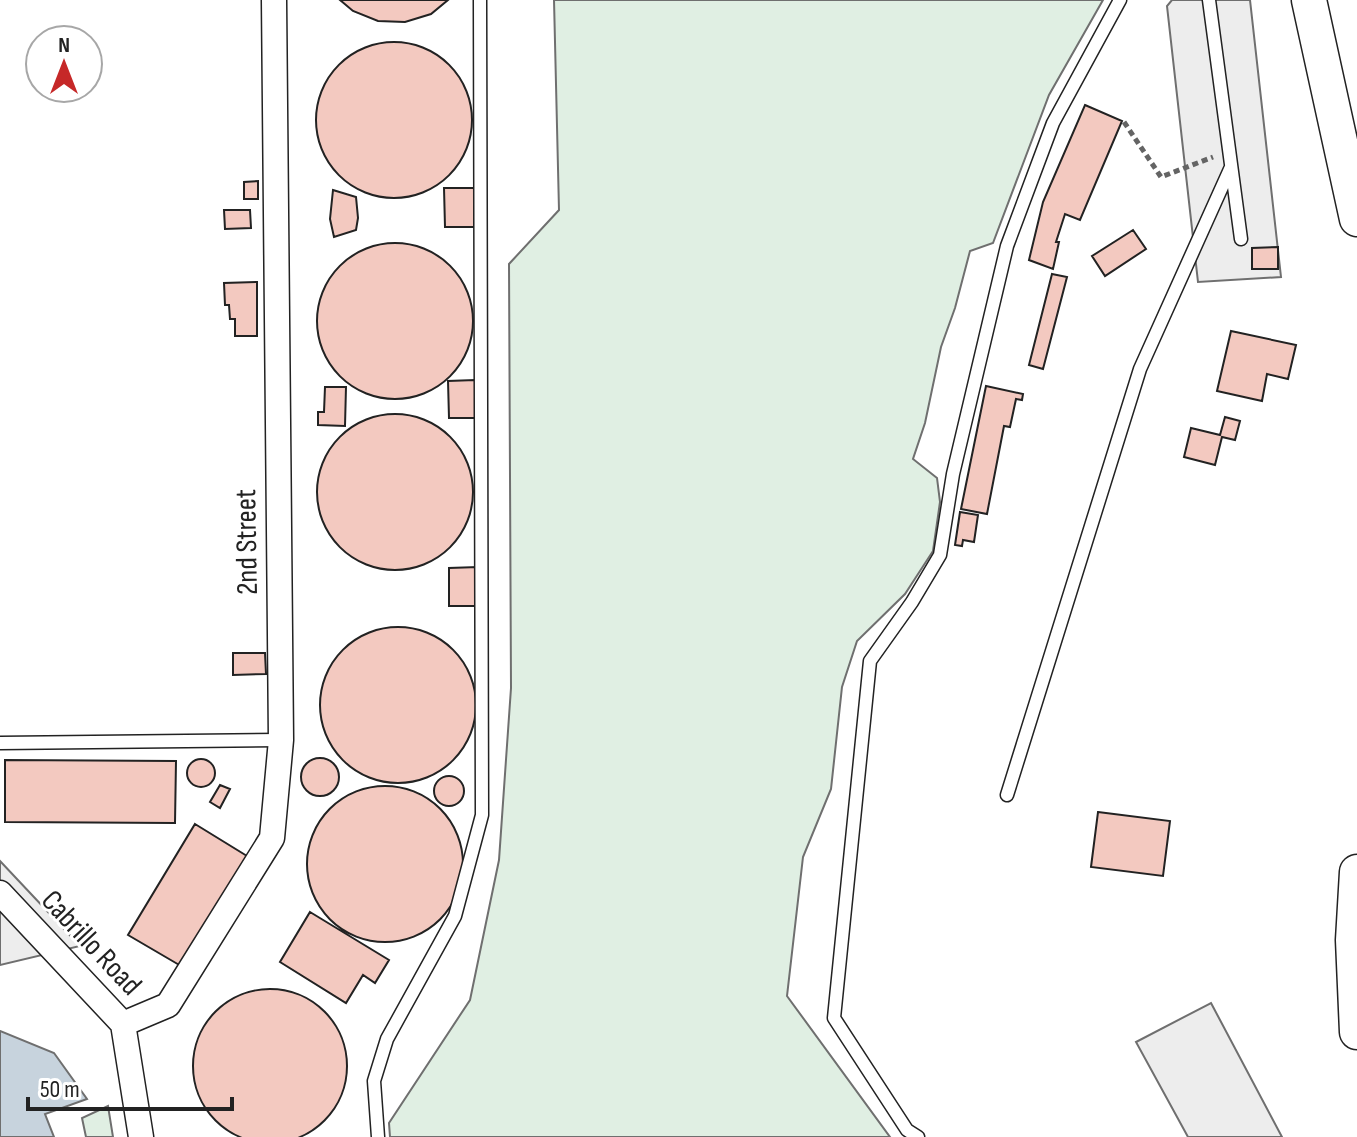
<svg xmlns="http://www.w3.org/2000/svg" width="1357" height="1137" font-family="'Sofia Sans Condensed',sans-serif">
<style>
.green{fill:#e0efe3;stroke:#6f6f6f;stroke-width:2}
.parking{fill:#ededed;stroke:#6f6f6f;stroke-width:2}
.water{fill:#c7d3dd;stroke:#6f6f6f;stroke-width:2}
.building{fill:#f3c9c0;stroke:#222;stroke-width:2}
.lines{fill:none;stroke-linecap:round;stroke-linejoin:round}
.lane-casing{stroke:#222;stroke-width:15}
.street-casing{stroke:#222;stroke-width:27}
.secondary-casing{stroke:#222;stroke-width:37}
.path{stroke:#646464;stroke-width:5;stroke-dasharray:6 4;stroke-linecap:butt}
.lane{stroke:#fff;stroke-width:12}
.street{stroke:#fff;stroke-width:24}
.secondary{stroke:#fff;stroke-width:34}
.labels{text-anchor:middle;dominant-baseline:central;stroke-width:6;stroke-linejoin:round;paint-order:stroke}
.street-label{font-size:30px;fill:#222;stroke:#fff}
</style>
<rect width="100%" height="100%" fill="#fff"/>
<path class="green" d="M554,0h549l-54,95 -56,148 -23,8 -15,57 -14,39 -16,76 -12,36 24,19 3,24 -7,49 -28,43 -48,47 -15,46 -11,102 -28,68 -16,139 103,141h-500l-1,-14 81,-123 29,-140 12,-172 -2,-424 50,-54z
M108,1106l5,31h-27l-4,-19z"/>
<path class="parking" d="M1172,0h78l31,277 -83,5 -31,-276z
M0,861l80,85 -80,19z
M1211,1003l71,134h-94l-52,-95z"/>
<path class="water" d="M0,1031l54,22 33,46 -42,15 9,23h-54z"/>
<path class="building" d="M340,0h108l-17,14 -26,8 -27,-1 -25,-10z
M316 120a78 78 0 1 1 156 0a78 78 0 1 1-156 0Z
M1085,105l37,16 -42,99 -15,-6 -9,28h3l-6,27 -24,-9 14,-58z
M258,181v18h-14v-17z
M444,188h30v39h-29z
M333,190l23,7 2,21 -2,12 -22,7 -4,-18z
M224,210h26l1,18 -26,1z
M1133,230l13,19 -41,27 -13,-20z
M317 321a78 78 0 1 1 156 0a78 78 0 1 1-156 0Z
M1278,247v22h-26v-21z
M1052,274l15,3 -24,92 -14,-4z
M257,282v54h-22v-17h-5l-1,-14h-4l-1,-22z
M1231,331l65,14 -8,34 -21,-5 -5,27 -45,-10z
M475,380v38h-26l-1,-37z
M986,386l37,8 -1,6 -6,-1 -6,28 -6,-1 -17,88 -26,-5z
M325,387h21l-1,39 -27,-1v-13h6z
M317 492a78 78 0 1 1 156 0a78 78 0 1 1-156 0Z
M1225,417l15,4 -5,19 -13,-3 -7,28 -31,-8 7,-29 29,7z
M960,512l18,3 -4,27 -11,-2 -1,6 -7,-1z
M478,567l1,39h-30v-38z
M320 705a78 78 0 1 1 156 0a78 78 0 1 1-156 0Z
M233,653h32l1,21 -33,1z
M301 777a19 19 0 1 1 38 0a19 19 0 1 1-38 0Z
M187 773a14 14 0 1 1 28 0a14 14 0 1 1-28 0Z
M5,760l171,1 -1,62 -170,-1z
M434 791a15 15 0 1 1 30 0a15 15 0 1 1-30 0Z
M220,785l10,4 -10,19 -10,-6z
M307 864a78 78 0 1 1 156 0a78 78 0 1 1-156 0Z
M1098,812l72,9 -7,55 -72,-9z
M195,824l52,32 -66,110 -53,-31z
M310,912l79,48 -14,23 -12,-8 -17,28 -66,-41z
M193 1066a77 77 0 1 1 154 0a77 77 0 1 1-154 0Z"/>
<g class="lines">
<g class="lane-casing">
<path id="lane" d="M1209,0l32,239
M0,743l281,-3
M1007,795l133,-426 91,-202
M378,1137l-4,-56 13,-42 68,-123 27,-101 -2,-815
M918,1137l-11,-7 -73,-112 36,-357 42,-59 28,-47 13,-81 54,-228 46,-123 67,-123"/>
</g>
<g class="street-casing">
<path id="street" d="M0,893l123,131 18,113
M123,1024l45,-19 104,-167 9,-98 -7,-740"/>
</g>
<g class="secondary-casing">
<path id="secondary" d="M1309,0l48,219
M1357,872l-4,68 4,92"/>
</g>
<path class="path" d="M1124,122l37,55 52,-20"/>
<use href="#lane" class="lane"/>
<use href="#street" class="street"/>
<use href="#secondary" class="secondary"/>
</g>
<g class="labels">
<g class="street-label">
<text transform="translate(247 542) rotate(-91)">2nd Street</text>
<text transform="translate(91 943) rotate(47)">Cabrillo Road</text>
</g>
</g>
<g transform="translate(64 64)"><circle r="38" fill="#ffffff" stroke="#a7a7a7" stroke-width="2"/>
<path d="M0-6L14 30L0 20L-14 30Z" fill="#c62828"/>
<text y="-12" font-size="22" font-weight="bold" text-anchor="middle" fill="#222222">N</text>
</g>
<path d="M28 1097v12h204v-12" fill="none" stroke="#222222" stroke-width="4"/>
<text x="40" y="1097" font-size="24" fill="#222222" stroke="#ffffff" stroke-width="6" paint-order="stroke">50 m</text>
</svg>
